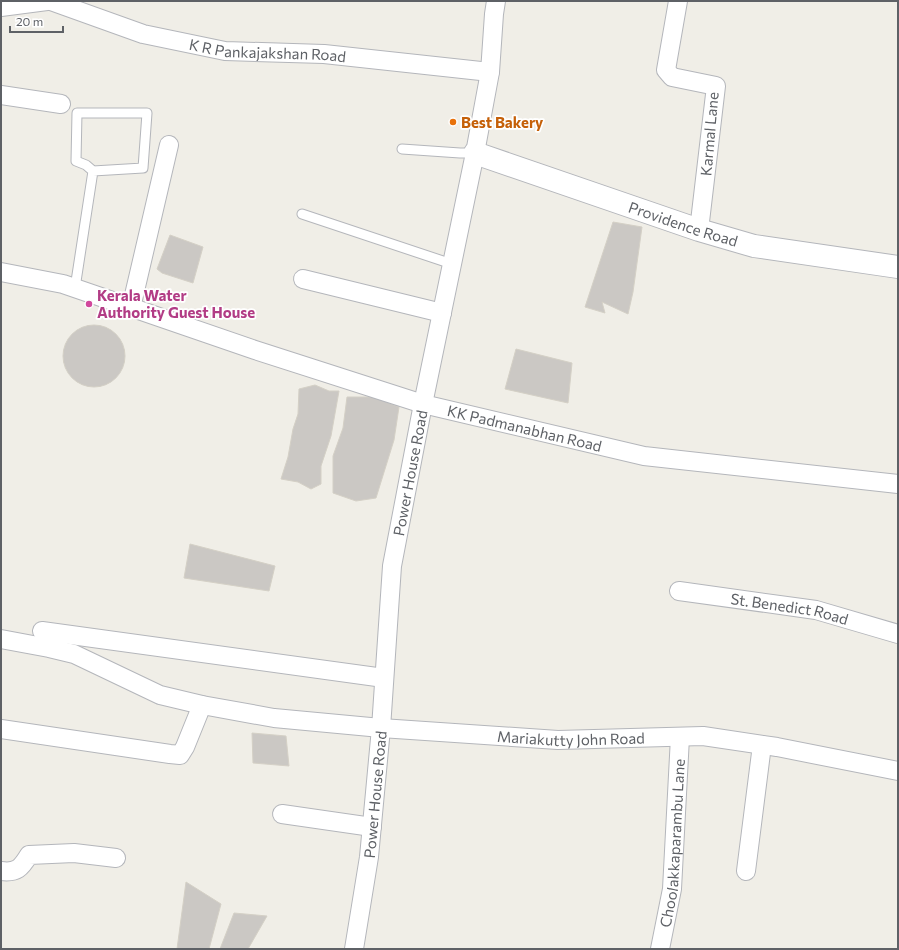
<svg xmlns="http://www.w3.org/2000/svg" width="899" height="950" font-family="Commissioner,sans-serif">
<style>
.building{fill:#cbc8c4;stroke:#d4d0c6}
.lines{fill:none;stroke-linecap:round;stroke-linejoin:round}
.service-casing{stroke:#b4b6bb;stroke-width:11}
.minor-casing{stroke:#b4b6bb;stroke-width:20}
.tertiary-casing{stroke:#b4b6bb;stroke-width:24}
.service{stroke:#fff;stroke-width:9}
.minor{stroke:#fff;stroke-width:18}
.tertiary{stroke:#fff;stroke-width:22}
.food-dot{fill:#e8710a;stroke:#fff;stroke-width:1.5}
.hotel-dot{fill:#d1479c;stroke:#fff;stroke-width:1.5}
.labels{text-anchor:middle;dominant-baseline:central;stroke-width:3.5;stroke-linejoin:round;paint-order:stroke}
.street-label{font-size:15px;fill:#5e6166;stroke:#fff}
.food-label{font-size:15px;font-weight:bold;fill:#c56008;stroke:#fff;text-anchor:start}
.hotel-label{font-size:15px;font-weight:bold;fill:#b23c85;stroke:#fff;text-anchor:start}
</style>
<rect width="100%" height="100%" fill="#f0eee7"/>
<path class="building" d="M613,222l29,5 -9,65 -5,22 -26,-12 3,11 -20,-6z
M170,235l33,12 -10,36 -31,-10 -5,-4z
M63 356a31 31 0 1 1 62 0a31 31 0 1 1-62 0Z
M516,349l56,14 -4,40 -63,-14z
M315,385l14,6h10l-8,45 -10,30v18l-10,5 -13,-7 -17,-3 7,-22 5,-28 5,-15 1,-25z
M347,397h27l25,10 -5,33 -18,58 -20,3 -23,-8v-37l10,-28z
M190,544l85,22 -6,25 -85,-13z
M252,733l34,3 3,30 -36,-3z
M186,882l35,22 -12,45h-32z
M234,913l33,3 -19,33h-28z"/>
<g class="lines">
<g class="service-casing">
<path id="service" d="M402,149l58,4h15
M302,214l150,50
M75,288l18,-117 -7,-6 -10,-4 1,-48h70l-4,55 -50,3"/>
</g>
<g class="minor-casing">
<g id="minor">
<path id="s1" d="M51,1l92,33 82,17 99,3 166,18"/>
<path d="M678,1l-12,69 6,7 44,9 -17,144"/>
<path d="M1,7l46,-6"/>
<path d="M1,95l60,9"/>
<path id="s2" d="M1,272l62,12 192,66 168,54 221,52 254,28"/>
<path d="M303,279l139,34"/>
<path d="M131,308l38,-163"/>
<path id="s3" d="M679,591l137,19 82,24"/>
<path d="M42,631l342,47"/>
<path id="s4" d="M1,639l48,9 25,6 86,41 42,10 72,13 107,10 177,12 145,-4 74,11 121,24"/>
<path d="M1,729l169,25 10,1 5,-8 17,-42"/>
<path d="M282,814l90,13"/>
<path d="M1,871c16,2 20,-3 28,-16l45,-2 42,5"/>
<path d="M746,871l16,-126"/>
<path id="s5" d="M354,949l15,-92 12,-129 11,-162 31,-162 52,-251 15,-81 4,-58 2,-13"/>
<path id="s6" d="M660,949l12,-60 8,-152"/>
</g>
</g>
<g class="tertiary-casing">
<g id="tertiary">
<path id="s7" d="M475,153l224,77 55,16 144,21"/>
</g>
</g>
<use href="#service" class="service"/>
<use href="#minor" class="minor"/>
<use href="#tertiary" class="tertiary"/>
</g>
<circle class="food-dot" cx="453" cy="122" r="4"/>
<circle class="hotel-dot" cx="89" cy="304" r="4"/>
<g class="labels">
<g class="street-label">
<text stroke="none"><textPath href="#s1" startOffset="224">K R Pankajakshan Road</textPath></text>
<text transform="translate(709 134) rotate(-85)">Karmal Lane</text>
<text stroke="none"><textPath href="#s7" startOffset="220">Providence Road</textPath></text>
<text stroke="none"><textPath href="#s2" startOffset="547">KK Padmanabhan Road</textPath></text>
<text stroke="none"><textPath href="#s5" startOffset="480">Power House Road</textPath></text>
<text stroke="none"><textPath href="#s3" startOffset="112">St. Benedict Road</textPath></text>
<text stroke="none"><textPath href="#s4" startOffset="584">Mariakutty John Road</textPath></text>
<text stroke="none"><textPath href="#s5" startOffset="156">Power House Road</textPath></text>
<text stroke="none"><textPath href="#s6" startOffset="107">Choolakkaparambu Lane</textPath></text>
</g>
<g class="food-label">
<text x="461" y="122">Best Bakery</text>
</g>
<g class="hotel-label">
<text x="97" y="295">Kerala Water<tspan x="97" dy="17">Authority Guest House</tspan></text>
</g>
</g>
<rect width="899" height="950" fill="none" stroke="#5e6166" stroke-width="4"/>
<path d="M10 26v6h53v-6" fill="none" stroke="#5e6166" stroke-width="2"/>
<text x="16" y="26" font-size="12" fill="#5e6166" stroke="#ffffff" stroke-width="3" paint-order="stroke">20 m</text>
</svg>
